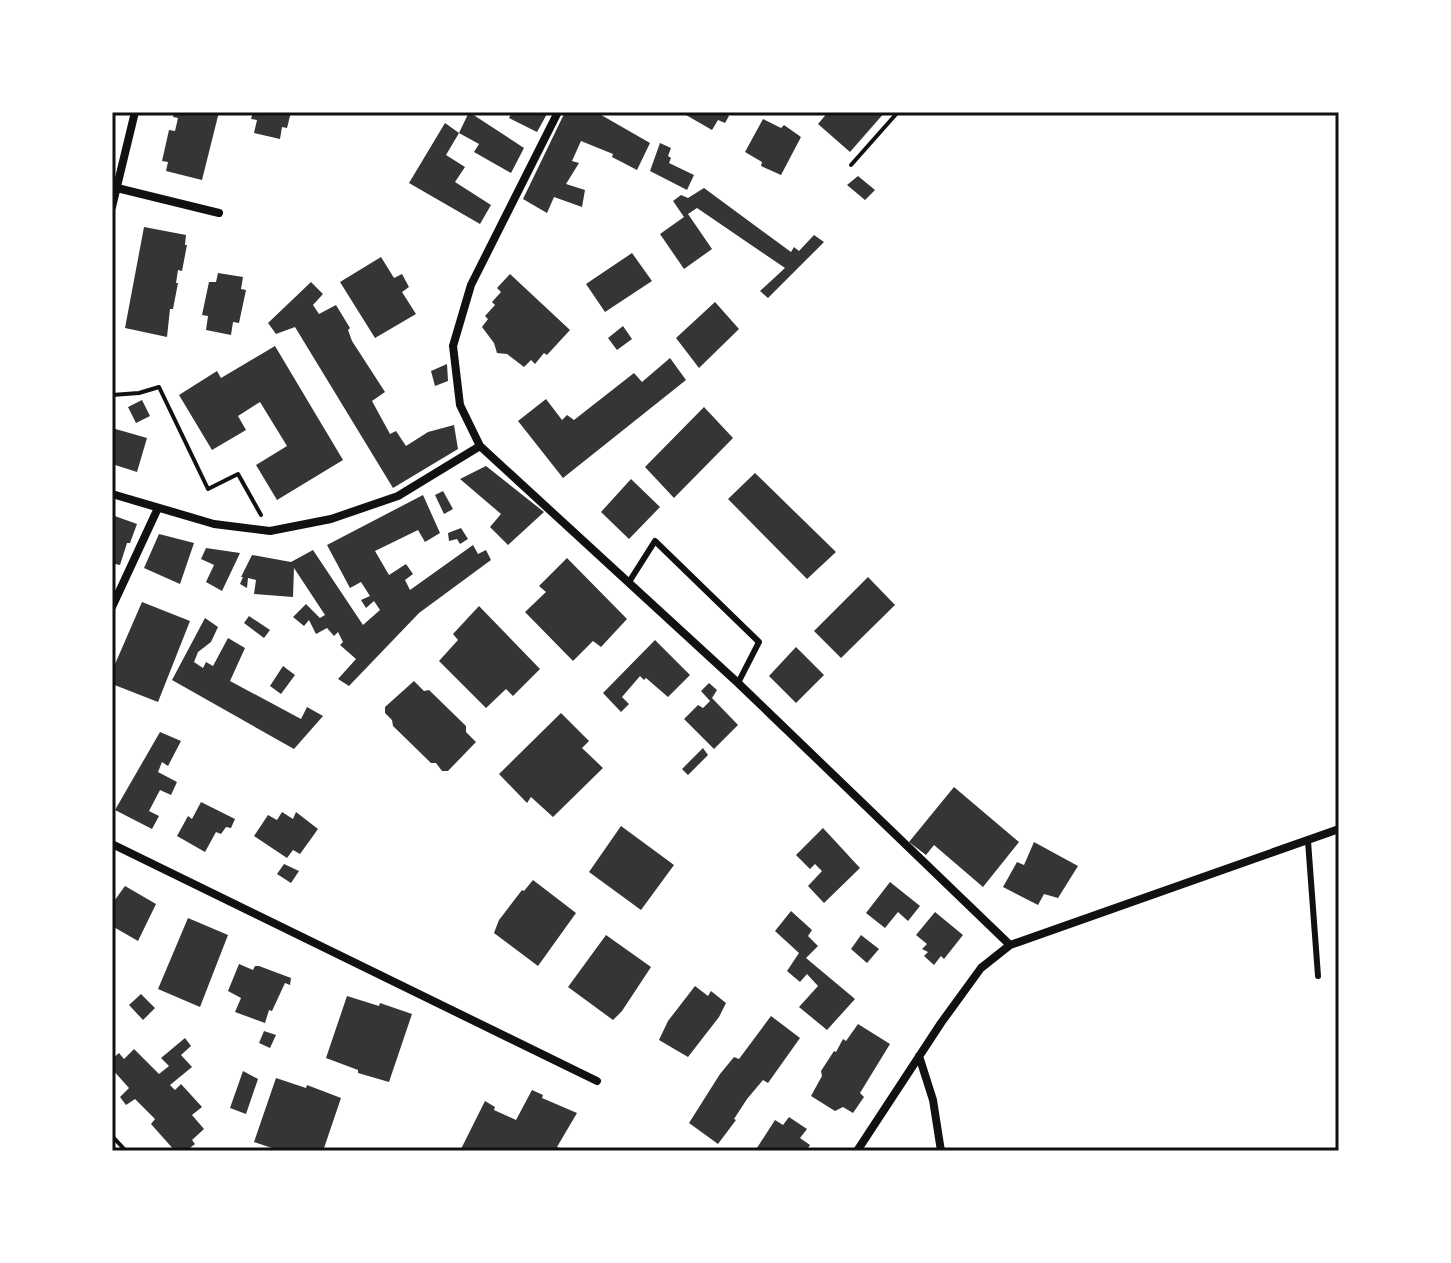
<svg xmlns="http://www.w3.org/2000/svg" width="1451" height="1263" font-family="Inter,sans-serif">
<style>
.building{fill:#353535}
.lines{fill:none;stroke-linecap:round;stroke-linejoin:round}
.path{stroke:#111;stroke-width:4}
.service{stroke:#111;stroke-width:6}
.minor{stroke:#111;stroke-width:8}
.neatline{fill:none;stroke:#111;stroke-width:3}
</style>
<rect width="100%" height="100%" fill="#fff"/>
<path class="building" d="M174,112h45l-17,68 -36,-9 2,-9 -6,-1 7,-31 6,1 3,-13 -5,-1z
M253,112h38l-4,16 -5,-1 -2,12 -26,-6 3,-13 -6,-1z
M469,112l55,36 -13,25 -37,-21 5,-8 -20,-11z
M512,112h36l-11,20 -28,-14z
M565,112h31l54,31 -13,27 -25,-13 1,-3 -32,-13 -9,20 7,2 -13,21 19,6 -3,17 -28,-10 -7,16 -24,-14z
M688,112h35l6,4 -4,7 -7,-3 -6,10 -26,-15z
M828,112h57l-35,40 -32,-28z
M763,119l18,9 3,-3 17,12 -20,38 -20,-9 1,-4 -17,-10z
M445,123l14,10 -13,22 19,12 -10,15 36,23 -11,19 -71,-41z
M660,143l11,5 -3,8 3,2 -2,5 25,12 -7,15 -37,-19z
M858,176l17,14 -10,10 -18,-15z
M704,188l87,64 3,-5 5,4 15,-16 10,7 -56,56 -8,-7 25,-23 -88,-60 -9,6 24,35 -28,20 -24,-35 24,-17 -11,-16 8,-6 7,3z
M144,227l42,8 -1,10h2l-5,26 -4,-1 -2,13h2l-5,26h-3l-3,28 -42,-9z
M632,253l20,28 -47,31 -19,-28z
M381,257l13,21 8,-4 7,13 -7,5 14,22 -41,24 -35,-56z
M218,273l25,4 -2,12 5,1 -7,33 -6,-1 -2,13 -25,-5 2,-14 -6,-1 7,-33h7z
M510,274l60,56 -23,25 -3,-2 -9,11 -4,-4 -7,7 -17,-13 -10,-1 -3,-10 -12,-16 6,-8 -3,-3 10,-11 -3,-3 9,-10 -4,-4z
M311,282l12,12 -10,11 6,9 17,-9 14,23 -2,2 4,11 33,51 -13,9 18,33 6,-3 10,15 22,-14 26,-7 4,24 -65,39 -98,-161 -19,7 -8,-11z
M715,302l24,27 -40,39 -23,-30z
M623,326l9,13 -15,11 -9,-12z
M275,346l68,114 -66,40 -21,-35 31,-19 -27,-44 -22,14 8,14 -34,20 -33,-55 38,-24 4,7z
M670,358l16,22 -123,98 -45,-57 28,-22 16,21 5,-5 7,5 60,-47 8,9z
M447,364l1,17 -13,5 -4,-15z
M142,400l8,16 -14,7 -8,-16z
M704,407l29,31 -59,60 -29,-31z
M112,428l35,10 -10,34 -25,-8z
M486,466l58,46 -36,33 -18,-18 11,-13 -41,-35z
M755,473l81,79 -29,27 -79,-80z
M631,479l29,28 -31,32 -28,-27z
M443,491l10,18 -9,5 -9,-19z
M423,495l17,38 -15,9 -7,-12 -43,21 14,24 17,-11 7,10 -8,6 5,10 63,-45 5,9 8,-4 5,10 -72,53 -70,73 -11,-7 18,-20 -16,-14 3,-3 -5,-10 -4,4 -7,-8 -11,6 -7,-14 -5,6 -11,-9 13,-13 14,14 5,-3 -31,-47 -1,29 -39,-3 2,-14 -8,-2 -1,10 -7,-4 3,-7h-2l11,-22 39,7 22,-12 50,75 17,-15 -6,-9 -8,7 -5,-8 9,-4 -9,-14 -11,6 -23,-43z
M112,515l25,9 -7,19h-3l-7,22 -5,-1 -3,8z
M461,528l7,11 -8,5 -3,-5 -8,2 -1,-8z
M159,534l35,9 -14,41 -36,-16z
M206,548l34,5 -18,38 -16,-9 8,-17 -13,-6z
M567,558l60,61 -26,28 -8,-6 -20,20 -48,-49 21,-20 -7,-6z
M868,577l27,28 -54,53 -27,-27z
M142,602l48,19 -32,81 -46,-18v-13z
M479,606l61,63 -27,27 -7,-7 -20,19 -47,-47 19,-21 -5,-6z
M249,616l21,14 -6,8 -20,-15z
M205,618l13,9 -7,15 -13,10 -4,10 9,6 3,-6 7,4 15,-28 17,10 -15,33 71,38 6,-12 16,9 -29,33 -122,-69z
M655,640l35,35 -22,22 -22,-19 -2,2 -4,-4 -18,21 7,7 -8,8 -18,-19z
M796,647l28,28 -28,28 -27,-27z
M283,666l12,9 -14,19 -11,-8z
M414,681l10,10 5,-1 37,36v6l10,10 -28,29h-6l-6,-8h-5l-38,-37 -1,-6 -7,-7v-6z
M709,683l8,7 -5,8 26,27 -24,24 -30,-30 14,-14 5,3 7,-7 -9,-10z
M561,713l28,28 -7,7 21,20 -50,49 -22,-20 -4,6 -28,-29z
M160,732l21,9 -13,25 -6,-4 -4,10 19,10 -6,13 -11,-5 -11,21 10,5 -7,13 -37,-19z
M703,748l5,7 -20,20 -6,-6z
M954,787l65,55 -36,45 -49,-42 -8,10 -17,-13z
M201,802l34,17 -4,9 -5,-1 -5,7 -5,-2 -11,20 -28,-16 11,-20 4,3z
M282,812l11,7 3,-7 22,17 -18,25 -7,-4 -6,8 -33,-22 14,-21 9,5z
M621,826l53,39 -33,45 -52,-38z
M823,828l37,40 -36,35 -16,-17 14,-15 -7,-7 -5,5 -14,-14z
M1034,842l44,24 -20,32 -14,-4 -6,11 -35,-18 14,-25 7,3z
M284,864l15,7 -8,12 -14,-9z
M533,880l43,33 -38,53 -44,-33 5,-13 23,-30 2,1z
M890,882l30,24 -12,15 -10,-9 -13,16 -19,-15z
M125,886l31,18 -18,37 -26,-15v-22z
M791,911l21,19 -4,6 10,10 -12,12 49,41 -28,31 -28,-23 19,-21 -11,-12 -7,8 -13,-11 12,-18 -24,-22z
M935,912l28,23 -19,24 -3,-3 -7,9 -10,-9 4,-4 -6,-3 5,-5 -11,-9z
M188,918l40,17 -28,72 -42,-18z
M606,935l45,32 -29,44 -9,9 -45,-33z
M861,935l18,14 -12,14 -16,-14z
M239,964l14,6 2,-4h4l32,12 -1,7 -5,-2 -13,28 -3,-1 -4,13 -30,-11 6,-14 -13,-7z
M695,986l13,10 3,-5 15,12 -7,14 -31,40 -29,-17 9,-19z
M141,994l14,14 -12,12 -14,-15z
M347,996l32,10 1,-3 32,11 -23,68 -31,-9v-3l-32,-12z
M771,1016l29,22 -32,45 -5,-3 -16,19 -13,20 2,1 -18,24 -29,-21 31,-49 14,-17 5,2z
M858,1024l32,20 -30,49 4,4 -11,16 -10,-6 -8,4 -24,-15 11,-20 -1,-5 13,-20 2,1 7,-13 3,2z
M264,1031l12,4 -6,13 -11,-5z
M185,1038l6,8 -10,9 11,12 -22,18 5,5 6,-6 21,23 -10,8 12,14 -12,11 3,4 -9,7h-11l-24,-27 4,-5 -20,-20 -9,6 -6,-8 9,-9 -17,-19v-10l7,-6 5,6 10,-10 25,25 10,-8 -8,-8z
M243,1071l15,8 -12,35 -16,-6z
M276,1078l30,10 1,-3 34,13 -18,53h-42l-27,-9z
M532,1090l11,5 -1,3 35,15 -20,34 3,1 -1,3h-93l-5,-2 24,-48 10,6 -1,3 22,10z
M789,1117l18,12 -7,9 10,7 -4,6h-51l20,-31 8,5z"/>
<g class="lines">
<path class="path" d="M851,165l47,-53
M112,395l27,-2 20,-6 49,102 30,-15 23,41
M112,1136l14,15"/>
<path class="service" d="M629,582l26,-41 104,101 -21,41
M1308,841l10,135"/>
<path class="minor" d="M558,112l-87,173 -18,61 7,59 20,41 258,237 272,262
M117,188l102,25
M112,207l23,-95
M112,494l102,30 56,7 61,-12 67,-23 82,-50
M112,607l46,-99
M112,844l485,237
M919,1056l14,44 8,51
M857,1151l84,-128 40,-55 29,-23 329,-116"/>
</g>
<rect width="1451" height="1263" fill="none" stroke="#ffffff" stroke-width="228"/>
<rect x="114" y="114" width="1223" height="1035" class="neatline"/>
</svg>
